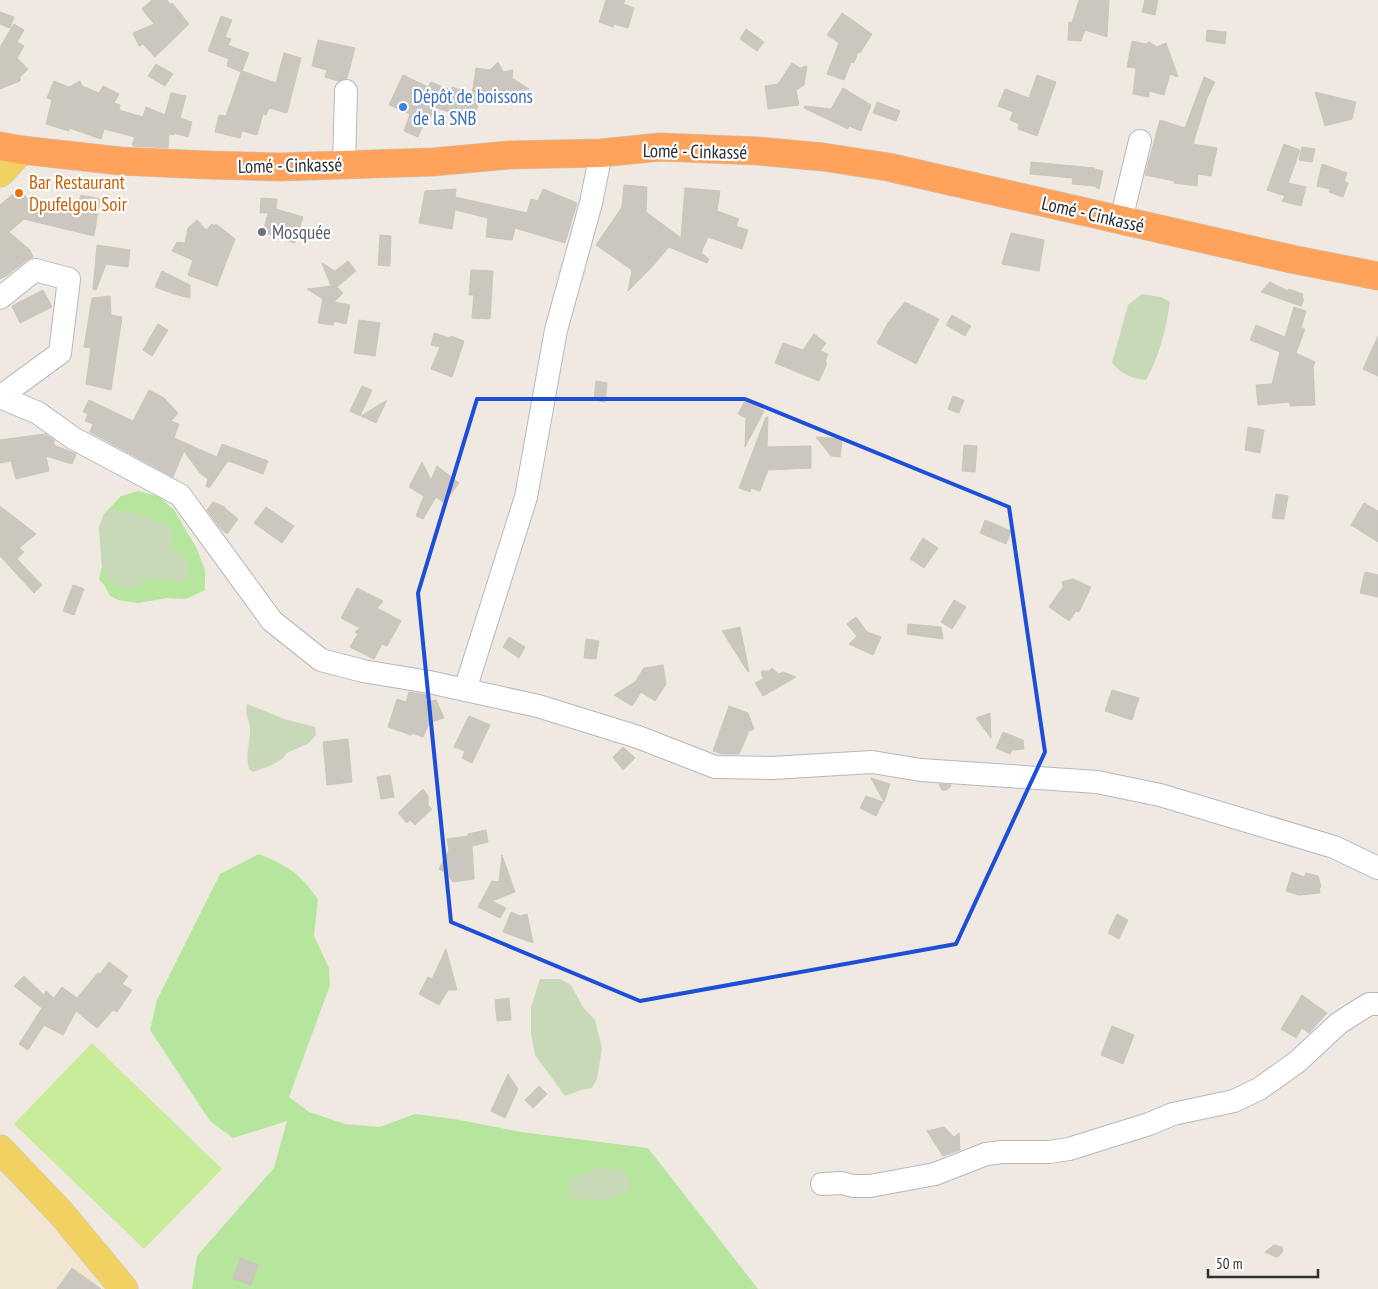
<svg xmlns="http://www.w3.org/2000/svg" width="1378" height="1289" font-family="'PT Sans Narrow',sans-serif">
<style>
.education{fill:#f0e6d1}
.green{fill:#b6e59e}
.cemetery{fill:#c8d9b8}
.pitch{fill:#c9ec9a}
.building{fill:#cbc7bf;stroke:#cbc5ba}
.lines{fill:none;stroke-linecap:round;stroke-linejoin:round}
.minor-casing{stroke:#b4b7c1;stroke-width:24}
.major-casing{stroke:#c9c9c9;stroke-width:29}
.highway-casing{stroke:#c9c9c9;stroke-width:29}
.minor{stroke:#fff;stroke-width:22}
.major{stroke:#f2d163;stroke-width:28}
.highway{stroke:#ffa35c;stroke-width:28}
.marked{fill:none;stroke:#1d4ed8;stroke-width:4;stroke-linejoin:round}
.shop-dot{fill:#3f7fe0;stroke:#fff;stroke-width:2}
.food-dot{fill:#e8710a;stroke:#fff;stroke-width:2}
.worship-dot{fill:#6b7280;stroke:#fff;stroke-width:2}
.labels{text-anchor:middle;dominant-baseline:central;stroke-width:4.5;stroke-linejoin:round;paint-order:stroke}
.shop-label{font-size:19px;fill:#366cbe;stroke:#fff;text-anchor:start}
.street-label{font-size:19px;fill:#2e2e2e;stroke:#fff}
.food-label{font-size:19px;fill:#c56008;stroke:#fff;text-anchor:start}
.worship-label{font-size:19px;fill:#5b616d;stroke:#fff;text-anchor:start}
</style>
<rect width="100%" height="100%" fill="#efe9e1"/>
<path class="education" d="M0,1169l73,79 34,41h-107z"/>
<path class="green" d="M138,491l20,5 16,14 23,39 8,21v20l-19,9 -19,-1 -29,5 -20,-3 -8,-4 -5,-10 -6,-7 3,-13 -3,-39 5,-13 17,-18z
M259,854c29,12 42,20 59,46l-4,36 15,32 1,17 -41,112 20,15 36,12 35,3 35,-13 39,5 67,13 127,16 110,141h-566l5,-33 77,-88 13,-47 -54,17 -23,-17 -60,-91 7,-30 63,-126z"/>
<path class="cemetery" d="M1142,294l19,3 9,5c-4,27 -10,53 -24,78 -15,-2 -23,-5 -34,-17l16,-58z
M110,510c21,0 41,7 60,17l4,23 10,5 6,19 -6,8 -18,-3 -16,-1 -14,10h-12l-11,-4 -7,-7 -4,-11 -3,-39 5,-13z
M247,704l37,15 31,8 1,8 -7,8 -22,10 -5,6 -10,6 -19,7 -4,-3c-4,-16 1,-24 1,-39 0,-11 -6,-14 -3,-26z
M540,979h20l11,6 12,22 12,13 7,28 -5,31 -5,9 -11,2 -16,6 -30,-41 -4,-22v-26z
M601,1167l19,3 8,4 2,16c-16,12 -42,12 -62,6l3,-18z"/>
<path class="pitch" d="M92,1043l130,126 -78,80 -130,-125z"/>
<path class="building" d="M152,0h15l4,5 1,-2 17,21 -34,33 -12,-13 -4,2 -6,-13 21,-9 -12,-15z
M606,0h19l-2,4 11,4 -6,20 -14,-4 -1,3 -14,-5z
M1079,0h30l-2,37 -22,-7 -4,11 -13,-1 1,-18 3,1z
M1145,0h13l-3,15 -13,-3z
M0,12l14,5 -4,11 -10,-4z
M842,13l30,21 -12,19 -2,-1 -4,11 -3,-1 -7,18 -17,-6 12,-31 -12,-8z
M221,16l11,4 -7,17 6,2 -3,6 21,8 -7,18 34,12 8,-30 17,5 -14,55 -18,-5 -3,7 -3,-1 -6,21 -15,-4 -2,7 -25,-6 4,-17 7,1 15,-44 -14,-6 2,-7 -21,-8z
M14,24l10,6 -7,12 7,4 -7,12 11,11 -8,8v4l-20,8v-42z
M746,29l18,13 -7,9 -17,-12z
M1207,30l19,2 -1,12 -19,-3z
M318,40l37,8 -8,30 -9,3 -13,-4 2,-7 -15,-4z
M1132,41l14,3 3,-2 8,5 9,-4 12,34 -8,-3 -6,21 -15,-4v6l-16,-3 3,-26 -9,-1z
M498,62l5,10 10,-2 -1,8 17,11 -19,3 -1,7 -30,-3h2l-8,24 -39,-13 -6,17 -4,-1 -6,14 -14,-6 6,-17 -21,-9 14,-30 25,12 3,-5 20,8 1,-3 20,7 4,-26 14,2z
M792,63l8,5 7,-2 -3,19 -8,5 3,15 -31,4 -3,-23 13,-2z
M156,64l17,10 -8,12 -17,-10z
M1037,75l19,7 -19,54 -19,-7 1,-5 -9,-4 3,-8 -15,-6 7,-17 24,9z
M1204,77l11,5 -8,16 -14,46 24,4 -6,28 -13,-2 -1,12 -23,-3v-2l-29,-6 15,-55 25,8z
M54,81l15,6 11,-6 2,5 17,7 4,-7 16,8 -5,9 6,2 -1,5 24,7 3,-10 19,8 6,-22 15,3 -6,22 12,4 -4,15 -14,-4v2l-5,-1 -1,14 -34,-2 -2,-1 3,-8 -31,-8 -3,10 -32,-11v3l-23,-7 6,-24 -5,-2z
M843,88l28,17 -10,26 -12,-5 -1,3 -44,-21 1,-2 26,3z
M1315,92l41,10 -4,17 -27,7z
M877,102l23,9 -4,10 -23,-8z
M1284,144l16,6 -12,33 18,4 -5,19 -19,-5 3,-5 -18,-6z
M1302,147l13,2 -3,13 -13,-2z
M1031,162l64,6 -1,1 9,2 -4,18 -5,-3 -22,-2 1,-6 -43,-4z
M1322,164l25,9 -3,8 4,2 -5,14 -14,-5 1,-3 -13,-3z
M624,185l23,2 -1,25 35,26 4,-50 35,3 -3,20 22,8 -3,7 12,4 -6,19 -34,-12 -7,16 8,6 -2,4 -38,-16 -18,21 -23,23 4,-21 -36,-25 26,-38z
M19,189l18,21 2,-10 37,10 5,-15 19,4 -6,37 -70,-17 -15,13 21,18 3,7 -6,3 -21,16 -6,3v-74z
M456,189l-1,8 72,16 4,-14 7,2 5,-12 34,14 -12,40 -50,-15 -3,12 -26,-3 2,-19 -33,-8 -3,19 -33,-6 6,-32z
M261,198l16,1 -1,10 27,8 -8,26 -17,-5v-2l-15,-3 5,-20h-8z
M197,220l9,10 6,-6 3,2 1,-2 19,15 -18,47 -29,-11 5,-15 -21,-9 5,-9 8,1 3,-15z
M1011,233l33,7 -5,31 -37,-7z
M380,235l11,1 -1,30 -12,-1z
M97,245l33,5 -2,17 -22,-3 -10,26 -3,-1z
M348,261l8,10 -19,16 6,6 -9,9 16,3 -4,19 -12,-3 -1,4 -15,-2 5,-24 -16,-10 24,-3 -9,-23 13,8z
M471,270l22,1 -3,48 -18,-1 2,-23h-5z
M162,271l28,14v13l-16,-4 -19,-7z
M1270,282l18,9 1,-2 14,5 -1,4 2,1 -3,7 -40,-14z
M43,290l9,17 -32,16 -8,-17z
M110,296l1,19 11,2 -11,73 -25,-6 5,-36 -7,-1 8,-49z
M905,302l34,17 -23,45 -39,-21 11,-20z
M1294,307l12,4 -5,17 4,1 -9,24 19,9 -2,5 2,38 -25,1v-4l-32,3 -2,-20 16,-1 8,-32 -30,-12 6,-15 29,12z
M952,315l19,11 -6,10 -19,-11z
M359,320l21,3 -5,33 -21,-3z
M158,324l10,6 -16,26 -9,-6z
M434,333l16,5 1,-2 13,5 -12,36 -21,-8 9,-22 -9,-2z
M814,334l12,9 -6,8 8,3 -3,8 2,1 -8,18 -44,-18 8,-20 20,7z
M1378,336v40l-15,-7z
M596,381l11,2 -2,19 -11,-2z
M362,386l10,4 -12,26 -10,-5z
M149,390l15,8 14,15 -7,8 8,3 -5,14 43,19 5,-13 46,17 -5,13 -35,-13 -19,27 -3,-2 2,-7 -8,-6 -16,-22 -11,26 -83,-45 3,-8 -8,-3 3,-7 -5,-2 6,-12 44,21z
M953,396l11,4 -5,13 -11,-4z
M387,400l-11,23 -15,-7z
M745,401l19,10 -19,36 1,-29 -8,-4z
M766,417h2l-1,30 44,-1v22l-43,2 -8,21 -9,-3 -1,4 -11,-4z
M1248,427l16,3 -4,23 -15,-3z
M45,434l9,6v5l22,9 -4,10 -26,-8 3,15 -33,8 -5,-18 -11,2v-23z
M816,437l26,2 -2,18 -9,-1z
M964,445l13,1 -2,26 -13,-1z
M422,462l9,18 6,-14 22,17 -15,20 -8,-6 -13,22 -7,-3 8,-20 -15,-9z
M1276,494l12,2 -4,23 -12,-1z
M213,502l12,5v1l13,11 -11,15 -6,-5 -14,-19z
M1364,503l14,8v31l-27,-17z
M0,506l36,28 -17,14 5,4 -7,7 25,26 -8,8 -34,-37z
M266,507l28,19 -12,17 -28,-20z
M985,520l26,11 -5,13 -26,-11z
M923,538l15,10 -14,20 -14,-9z
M1365,572l13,3v22l-18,-4z
M1073,579l18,8 -12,25 -3,-1 -7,10 -20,-14 14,-20 -1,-5z
M73,585l11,4 -10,26 -11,-4z
M357,588l26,13 -6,7 24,13 -14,25 -5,-2 -8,15 -24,-12 8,-13 -3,-2 5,-4 -19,-10z
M954,600l12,7 -14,22 -11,-7z
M856,617l11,15 14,5 -8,18 -24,-11 8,-8 -10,-12z
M908,624l33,3 2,12 -36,-5z
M740,627l9,44 -1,1 -26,-41z
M509,637l16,10 -6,11 -16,-11z
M586,639l13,2 -3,18 -12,-1z
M663,665l3,19 -11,17 -14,-9 -9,14 -18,-11 21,-13 9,-14z
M772,668l7,6 4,-2 13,5 -33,19 -8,-13 8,-4 -2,-8h8z
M1112,690l27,8 -7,22 -27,-9z
M409,692l18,3 -2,7 11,-2 8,18 -15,5 -6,14 -11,-4 -1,2 -23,-8 9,-28 9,3z
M729,706l19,7 6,16 -5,2 -10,23h-17l-9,-3z
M990,713l1,25 -15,-20z
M469,716l21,9 -18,38 -10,-5 3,-7 -11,-4z
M1003,732l20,8 1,9 -12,1 -2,4 -14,-6z
M348,739l4,43 -25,3 -4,-43z
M623,747l12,11 -12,12 -10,-13z
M390,775l4,22 -13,2 -4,-22z
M871,778l19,6 -6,18z
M939,784l12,1v1l-4,4h-5z
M423,789l5,7v9l4,4 -17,16 -5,-5 -3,3 -9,-10z
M866,796l17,6 -7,14 -16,-8z
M486,830l2,12 -16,4 2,33 -21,3 -7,-9 -7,-4 10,-19 -2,-11 21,-3v-2z
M502,855l13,37 -23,9 14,7 -6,10 -22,-11 14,-26 7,1z
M1292,872l12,5 2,-4 12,3 3,11 -2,1 1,5 -21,2 -13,-4z
M511,912l9,4 7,-2 6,29 -30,-11z
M1117,914l11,6 -9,19 -11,-6z
M446,949l11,41h-9l-9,15 -20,-11 9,-17 4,2z
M109,962l19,14 -6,8 10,6 -15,22 -4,-2 -16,18 -21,-17 -13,24 -19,-10 -16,25 -9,-6 23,-36 -28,-22 10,-10 20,19 2,-4 8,7 8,-11 15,11 21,-25 2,1z
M1302,995l25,18 -18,20 -7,-5 -6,10 -15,-9z
M509,998l2,22 -14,1 -2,-21z
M1112,1026l22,9 -11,29 -22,-9z
M508,1074l10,15 -13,29 -14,-7z
M539,1086l8,8 -14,14 -8,-8z
M944,1127l10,10 5,-4 1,17 -17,6 -16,-25z
M1274,1245l8,2 1,4 -4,5 -3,1 -11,-5z
M240,1258l18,7 -7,20 -18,-6z
M72,1268l29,21h-44z"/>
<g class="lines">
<g class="minor-casing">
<path id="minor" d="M344,164l2,-73
M1121,220l19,-79
M0,298l35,-28 34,9 -9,74 -60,44
M0,397l38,16 35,25 107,57 92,126 49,39 42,11 66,11 109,24 100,31 77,30 57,1 100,-6 49,8 176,12 63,13 174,52 44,21
M465,690l61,-193 30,-167 35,-127 10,-50
M822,1184l20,-1 11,3h17l65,-12 51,-20 16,-2h47l20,-3 80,-25 24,-10 61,-13 25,-12 38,-27 42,-39 30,-19h9"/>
</g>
<g class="major-casing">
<path id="major" d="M0,173l22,-23
M0,1149l61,64 63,76"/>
</g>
<g class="highway-casing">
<path id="highway" d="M0,146l22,4 98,11 87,4 72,2 154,-5 76,-7 92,-2 59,-6 98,4 65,6 65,10 408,93 82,16"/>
</g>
<use href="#minor" class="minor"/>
<use href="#major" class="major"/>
<use href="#highway" class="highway"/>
</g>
<path class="marked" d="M477,399h268l264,108 36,245 -89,192 -316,57 -189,-79 -33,-329z"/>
<circle class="shop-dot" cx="403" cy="107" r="5"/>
<circle class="food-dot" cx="19" cy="193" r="5"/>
<circle class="worship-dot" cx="262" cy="232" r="5"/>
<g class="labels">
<g class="shop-label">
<text x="413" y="96">Dépôt de boissons<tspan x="413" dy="22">de la SNB</tspan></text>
</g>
<g class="street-label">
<text transform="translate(695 151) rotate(1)">Lomé - Cinkassé</text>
<text transform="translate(290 165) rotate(-1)">Lomé - Cinkassé</text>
<text transform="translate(1093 214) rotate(13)">Lomé - Cinkassé</text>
</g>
<g class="food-label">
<text x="29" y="182">Bar Restaurant<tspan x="29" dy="22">Dpufelgou Soir</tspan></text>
</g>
<g class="worship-label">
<text x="272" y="232">Mosquée</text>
</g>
</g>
<path d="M1208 1269v8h110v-8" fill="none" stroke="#2e2e2e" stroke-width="2.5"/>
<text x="1216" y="1269" font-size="15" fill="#2e2e2e" stroke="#ffffff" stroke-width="4" paint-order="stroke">50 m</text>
</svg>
